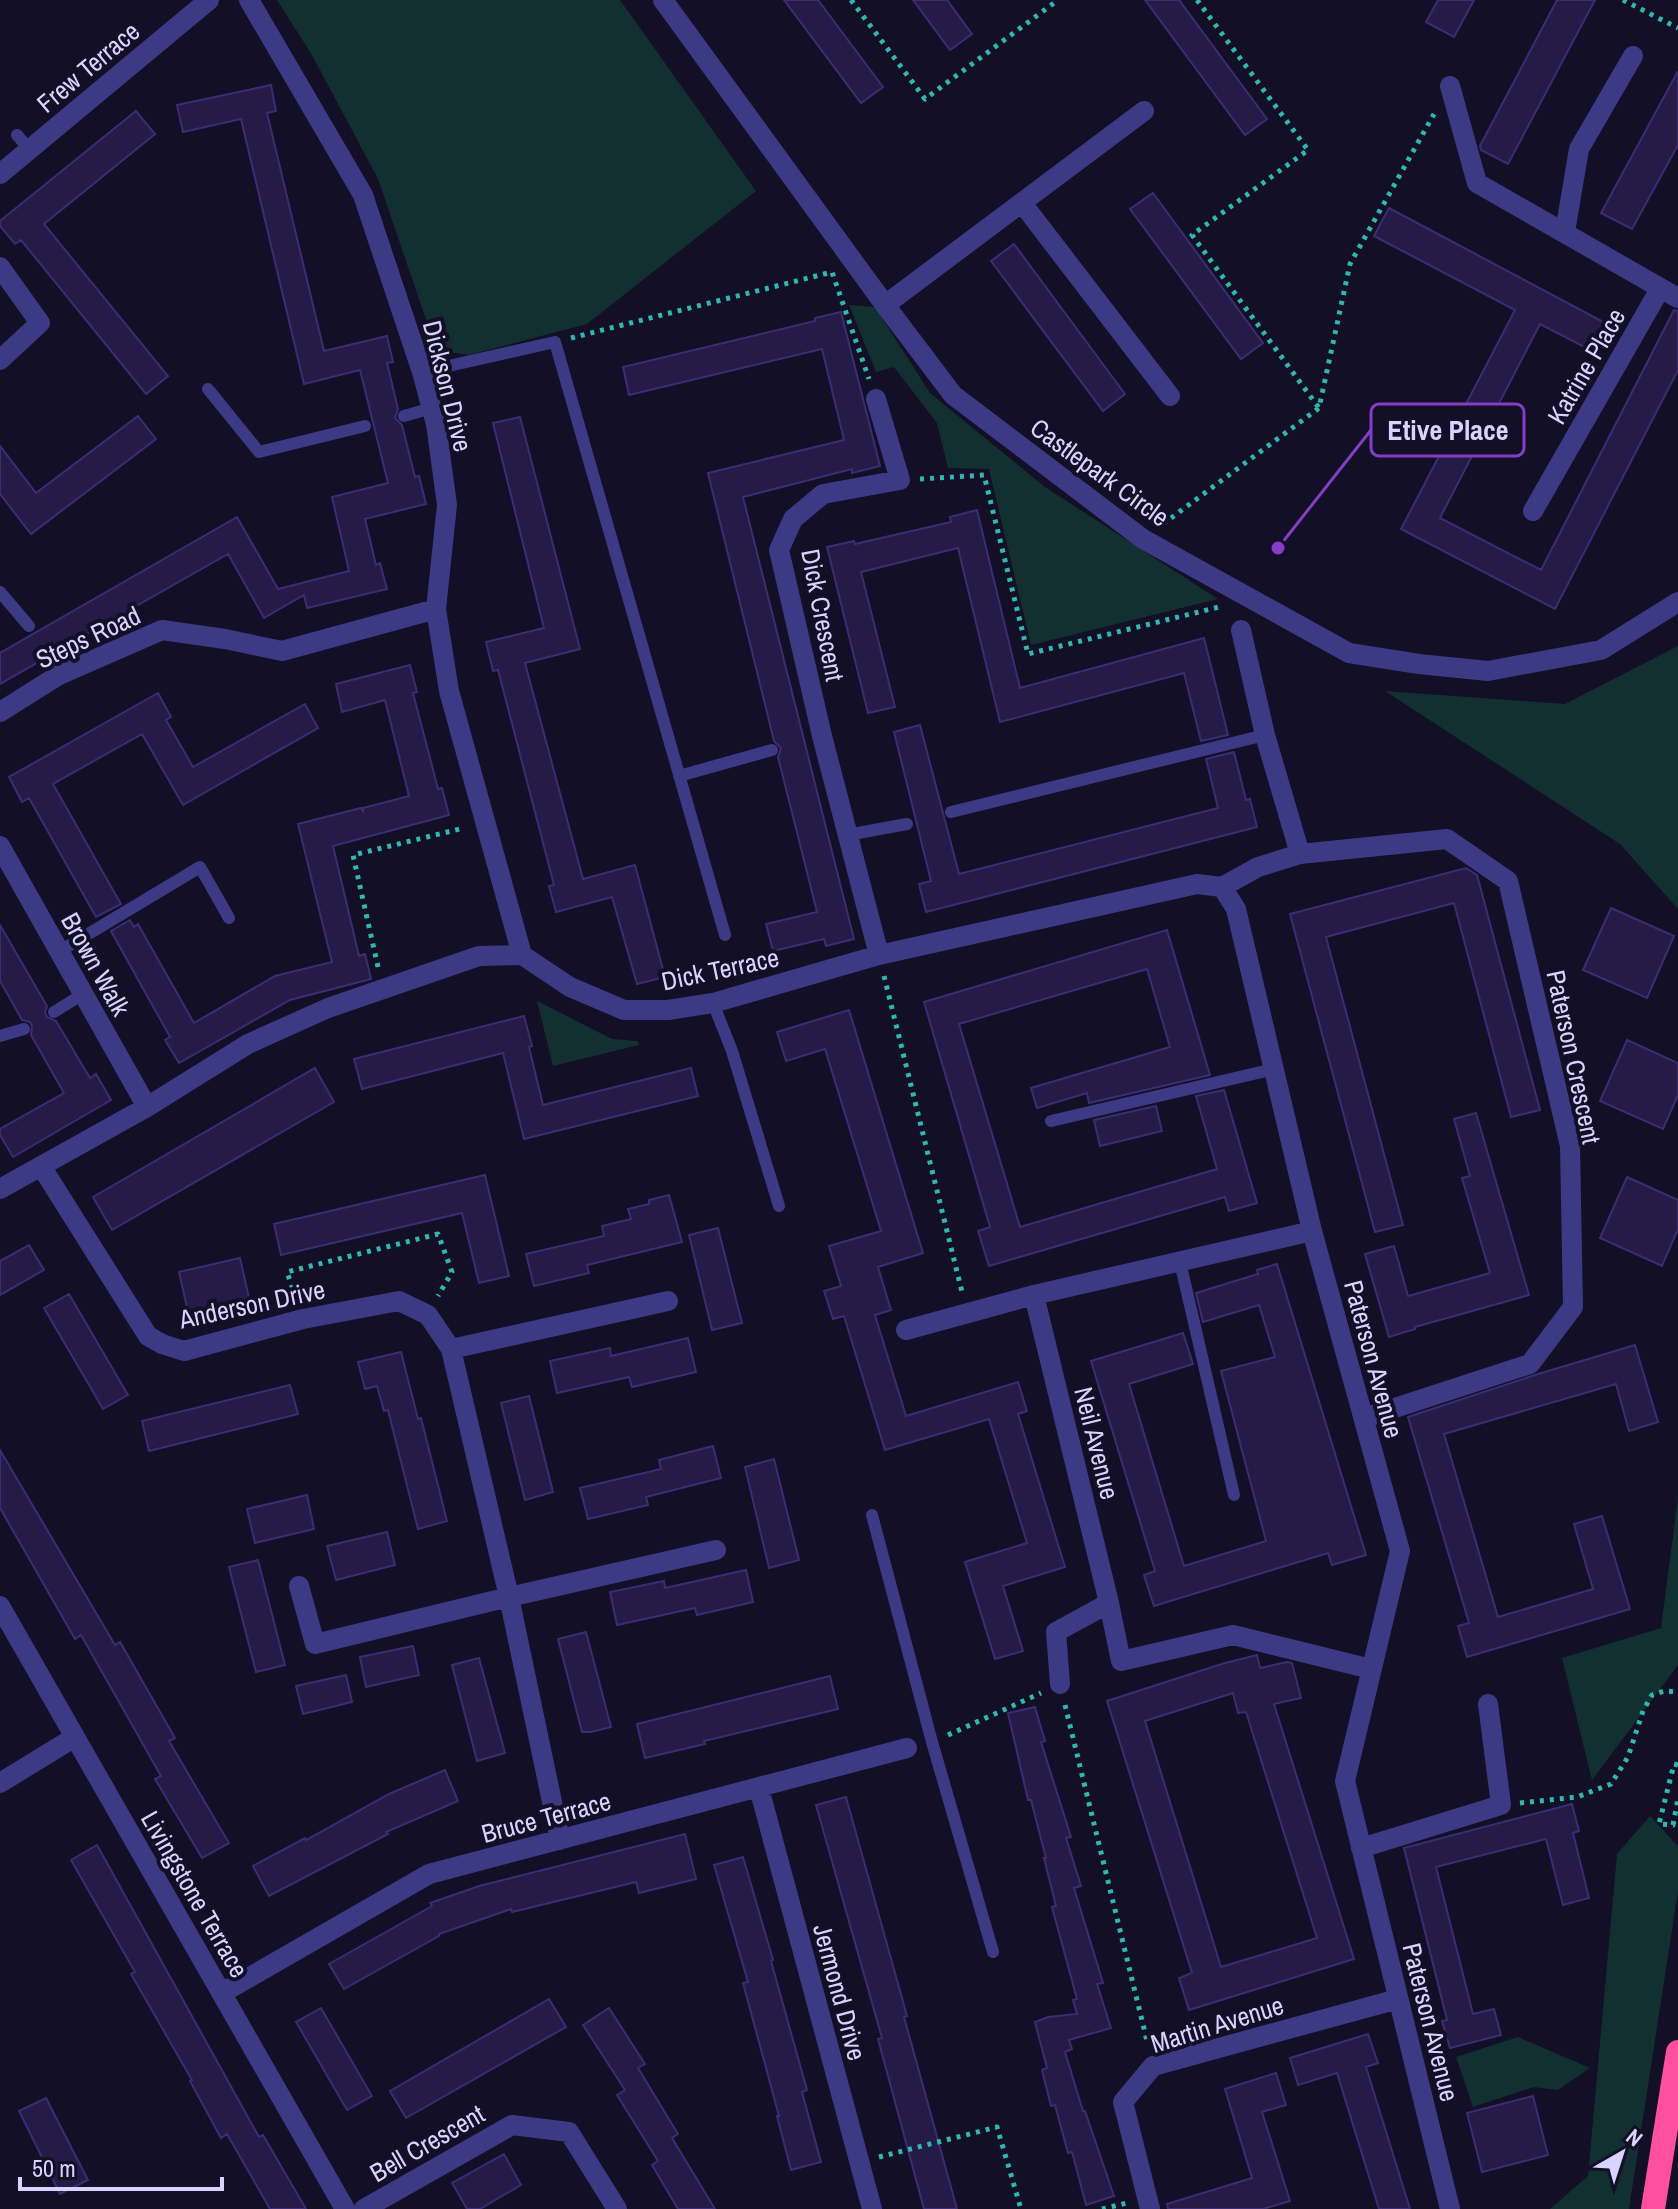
<svg xmlns="http://www.w3.org/2000/svg" width="1678" height="2209" font-family="'Archivo Narrow',sans-serif">
<style>
.green{fill:#12302f}
.building{fill:#241b47;stroke:#3b2d73;stroke-width:2;fill-rule:evenodd}
.lines{fill:none;stroke-linecap:round;stroke-linejoin:round}
.path{stroke:#2fb8b0;stroke-width:5;stroke-dasharray:4 6;stroke-linecap:butt}
.lane{stroke:#3d3a85;stroke-width:12}
.street{stroke:#3d3a85;stroke-width:20}
.highway{stroke:#ff4fa3;stroke-width:24}
.labels{text-anchor:middle;dominant-baseline:central;stroke-width:8;stroke-linejoin:round;paint-order:stroke}
.street-label{font-size:26px;fill:#d9d4ff;stroke:#130f26}
.leader{fill:none;stroke:#843dc5;stroke-width:3}
.callout-dot{fill:#843dc5;stroke:#130f26;stroke-width:3}
.callout{fill:#130f26;stroke:#843dc5;stroke-width:3}
.callout-label{font-size:28px;text-anchor:middle;font-weight:bold;fill:#d9d4ff}
</style>
<rect width="100%" height="100%" fill="#130f26"/>
<path class="green" d="M277,0h343l136,191 -169,133 -118,31 -23,-3 -14,-15 -54,-158 -66,-124z
M849,305l26,2 55,86 115,94 173,112 -187,46 -42,-176 -41,-1 -11,-45 -43,-56 -18,5z
M1678,646v263l-58,-65 -235,-153 180,13z
M537,1001l75,38 26,2 1,4 -86,21z
M1678,1497v168l-86,115 -30,-122 99,-30z
M1650,1816l28,30v45l-49,318h-79l38,-33 29,-322z
M1518,2037l72,31 -32,22 -24,-3 -61,20 -17,-50z"/>
<path class="building" d="M784,0h34l65,87 -22,16z
M913,0h34l25,34 -22,16z
M1145,0h34l88,119 -22,16z
M1438,0h36l-20,37 -28,-15z
M1557,0h38l-87,164 -27,-14 -1,-4z
M1678,71v74l-46,84 -31,-16z
M271,85l5,26 -9,2 57,238 63,-15 6,26 -6,1 11,46 -3,9 7,7 13,52 4,-1 7,28 -61,15 11,46 4,-2 7,26 -80,19 -3,-13 -40,23 -36,-64 -173,98 -9,1 -4,7 -42,24v-31l237,-136 41,72 71,-18 -17,-74 56,-14 -28,-113 -56,14 -63,-265 -58,13 -6,-27z
M136,111l19,23 -111,90 124,152 -22,18 -125,-154 -6,4 -15,-18v-5z
M1153,193l110,150 -22,16 -111,-150z
M1389,208l220,117 -15,27 -54,-28 -100,194 101,52 133,-260 4,1v59l-123,239 -154,-80 114,-219 -141,-74z
M1014,244l111,150 -22,17 -112,-150z
M841,312l39,154 -28,7v-4l-109,28 111,442 -28,7 -2,-7 -51,12 -7,-27 51,-12 -39,-155 3,-9 -7,-7 -66,-268 136,-33 -22,-91 -193,46 -6,-28 192,-46v-3z
M138,416l18,23 -125,95 -31,-40v-48l36,47z
M520,417l60,232 -55,14 58,216 52,-14 30,112 -28,7 -25,-87 -56,15 -7,-26 5,-1 -56,-215 -5,1 -7,-29 58,-14 -51,-205z
M977,510l43,178 184,-50 24,97 -27,6 -17,-68 -184,49 -42,-174 -97,24 34,135 -27,6 -41,-166 27,-6 1,3 96,-22 -1,-5z
M410,665l7,27 -4,1 25,96 4,-1 7,27 -116,31 26,110 6,-2 6,25 -81,21 -111,63 -14,-23 5,-3 -59,-106 19,-11 4,7 4,-3 56,99 81,-47 57,-14 -34,-138 63,-16 2,3v-3l46,-12 -24,-96 -43,12 -6,-28z
M158,693l13,24 -5,3 27,47 112,-63 13,24 -135,77 -41,-71 -89,50 68,120 -25,13 -67,-119 -7,4 -13,-25z
M920,725l39,149 259,-66 -12,-49 28,-7 12,48 4,-1 7,28 -331,85 -7,-28 12,-3 -37,-149z
M1466,868l11,7 63,235 -29,7 -57,-214 -128,34 77,288 -28,7 -85,-318z
M1611,908l63,28 -27,62 -64,-28z
M0,925l47,81 -2,6 2,5 9,4 34,57 6,-4 15,26 -98,57 -13,-22v-6l64,-36 -33,-58 1,-9 -2,-4 -8,-2 -22,-39z
M1167,930l43,145 -121,28 -2,-10 -50,15 -6,-20 139,-41 -23,-78 -188,55 61,203 197,-58 -21,-73 28,-6 33,113 -28,8 -4,-14 -236,69 -11,-35 12,-4 -66,-225z
M849,1010l74,243 -45,14 13,43 -16,5 31,101 112,-34 9,29 -9,3 47,153 -62,19 20,65 -28,8 -30,-97 62,-19 -38,-124 -104,31 -41,-134 -11,3 -9,-28 17,-5 -12,-40 52,-15 -56,-182 -39,12 -9,-29z
M524,1016l8,30 -3,1 14,58 148,-37 7,28 -174,43 -21,-86 -141,36 -8,-30z
M1627,1040l51,23v32l-15,34 -63,-28z
M315,1068l19,34 -222,128 -19,-33z
M1156,1106l6,25 -62,15 -6,-26z
M1476,1113l53,182 -114,32v2l-26,8 -24,-83 29,-8 14,50 82,-23 -28,-95 8,-2 -16,-57z
M485,1175l24,101 -30,7 -17,-70 -181,42 -7,-31z
M1627,1177l51,23v29l-16,37 -62,-28z
M669,1195l13,47 -95,23 2,8 -55,13 -8,-32 78,-18 -2,-10 29,-7 -3,-10 21,-5v-4z
M718,1228l24,95 -30,7 -23,-95z
M29,1245l15,25 -44,25v-34z
M240,1258l9,40 -61,14 -9,-40z
M1277,1264l89,291 -34,10 -4,-12 -174,53 -10,-31 11,-4 -64,-210 92,-28 10,31 -64,20 55,182 82,-25 -45,-170 54,-14 -16,-52 -56,17 -7,-29 62,-19 -1,-4z
M69,1294l59,101 -25,14 -59,-101z
M688,1338l8,34 -64,15 -3,-10 -72,16 -7,-32 60,-13 1,8z
M1635,1345l23,77 -29,9 -13,-47 -172,50 54,183 95,-28 -19,-65 28,-8 28,93 -163,48 -9,-31 11,-3 -61,-206 130,-43z
M401,1352l17,67 3,-1 26,103 -29,8 -30,-119 -4,1 -7,-25 -12,3 -7,-27z
M290,1385l8,29 -149,37 -7,-30z
M529,1396l24,96 -28,8 -24,-97z
M713,1446l8,32 -75,19 2,8 -60,14 -8,-31 81,-19 -2,-9z
M0,1450l115,195 5,-3 55,96 -6,3 60,102 -27,15 -47,-79 6,-3 -80,-141 -6,4 -75,-131z
M774,1459l25,101 -30,8 -24,-101z
M307,1495l7,34 -59,14 -8,-34z
M387,1532l8,33 -59,15 -9,-34z
M258,1560l27,105 -29,7 -27,-105z
M746,1570l7,32 -56,13 -2,-7 -78,17 -7,-33 54,-11 1,7z
M586,1632l25,95 -20,5h-9l-24,-93z
M413,1646l6,29 -53,12 -6,-30z
M1257,1655l3,13 27,-6 5,1 9,35 -27,6 80,255 -165,51 -10,-32 13,-5 -85,-272 118,-38zM1233,1693l5,20 8,-1 71,226 -96,29 -76,-246z
M479,1658l26,95 -28,8 -25,-96z
M346,1675l6,27 -49,12 -7,-28z
M830,1676l8,33 -134,32 1,3 -60,14 -8,-34z
M1035,1707l10,34 -4,1 30,95 -5,1 15,48 -7,2 29,95 -6,1 14,44 -42,12 3,9 -7,3 18,59h2l29,85 -28,9 -14,-53 -4,1 -13,-48 -4,1 -9,-36 5,-2 -12,-46 13,-5 29,-3 -4,-14 4,-1 -25,-92 4,-1 -12,-48h2l-15,-58h-3l-20,-87z
M445,1770l13,31 -72,31 2,2 -119,62 -16,-30 52,-28 1,2 83,-46z
M846,1797l61,219 -3,1 53,192h-33l-46,-170 4,-1 -66,-233z
M1572,1804l7,27 -6,2 16,65 -26,7 -17,-66 -110,28 37,147 21,-5 7,26 -51,13 -8,-27 5,-1 -43,-172z
M685,1834l11,45 -57,14 -3,-11 -124,30 -1,-3 -72,25v2l-95,53 -15,-25 103,-58 -2,-3 49,-17z
M97,1845l162,292 4,-2 43,74h-36l-43,-75 -6,4 -31,-57 2,-1 -61,-106 4,-2 -64,-112z
M743,1857l30,103 -2,1 36,129 -5,2 19,70 -30,8 -14,-54h2l-36,-133 5,-1 -34,-117z
M549,1999l17,28 -160,91 -16,-27z
M321,2008l51,88 -25,14 -51,-88z
M609,2008l36,56 -7,4 40,66 -6,4 43,71h-37l-26,-44 6,-4 -41,-66 8,-5 -42,-65z
M1368,2034l10,29 -12,4 44,142h-31l-42,-136 -39,12 -8,-27z
M1276,2073l10,32 -24,7 28,89 -27,8h-95l-1,-5 85,-26 -27,-89z
M1533,2096l15,59 -66,17 -15,-59z
M46,2098l42,82 -28,14 -41,-83z
M504,2154l17,31 -41,24h-13l-15,-26z"/>
<g class="lines">
<path class="path" d="M851,0l74,99 133,-99
M1197,0l111,150 -116,85 127,173
M1623,0l55,28
M571,338l261,-66 37,107
M920,479l64,-4 44,179 191,-47
M1163,524l156,-116 31,-144 84,-150
M378,967l-25,-112 111,-27
M884,976l78,316
M296,1298l-9,-26 151,-38 14,38 -14,24
M1065,1705l83,340
M948,1735l93,-42
M1678,1765l-4,-1 -15,60 14,1 5,-26
M1520,1803l57,-6 34,-13 17,-27 15,-46 9,-16 12,-4 14,1
M879,2157l118,-30 24,82
M1102,2209l25,-6"/>
<path class="lane" d="M17,135l13,15
M422,372l133,-30 170,593
M208,389l51,63 106,-26
M404,416l28,-8
M0,592l29,34
M51,660l8,15
M679,776l93,-26
M951,812l314,-77
M847,835l60,-11
M60,951l140,-84 29,51
M713,1003l19,48 47,155
M54,1012l29,-18
M0,1036l24,-7
M1051,1121l223,-52
M1180,1262l54,233
M872,1515l60,227 61,210"/>
<path class="street" d="M249,0l114,195 59,177 14,52 11,81 -11,104 13,82 73,264
M663,0l222,305 68,90 190,144 206,114 70,11 69,7 113,-21 77,-48
M1450,86l27,97 201,115
M0,174l209,-174
M1022,203l148,193
M1565,232l14,-83 54,-93
M0,267l40,56 -40,37
M885,305l259,-194
M876,399l24,81 -77,14 -30,25 -14,31 43,186 57,219
M1533,511l127,-222
M1241,630l24,105 35,119
M0,712l59,-37 103,-45 63,9 57,12 154,-42
M0,846l147,261
M1222,887l14,22 76,322 88,320 -55,230 105,428
M1222,887l36,-20 42,-13 147,-15 61,42 62,265 3,161 -43,57 -166,54
M41,1166l107,170 14,8 22,7 119,-32 96,-18 29,14 23,34 58,248 51,243
M0,1189l147,-82 101,-63 80,-36 151,-52 43,-1 48,32 54,23h44l45,-7 166,-48 318,-71 25,3
M1034,1295l75,308 12,58 112,-26 138,34
M906,1330l128,-35 278,-64
M451,1349l217,-48
M299,1586l16,58 194,-47 207,-47
M0,1606l345,603
M1060,1684l-4,-52 53,-29
M0,1783l75,-46
M759,1788l113,421
M1361,1848l140,-43 -13,-101
M222,1993l207,-119 478,-126
M364,2209l148,-84 57,7 48,77
M1150,2209l-27,-107 30,-36 245,-67"/>
<path class="highway" d="M1653,2209l25,-157"/>
</g>
<g class="labels">
<g class="street-label">
<text transform="translate(88 67) rotate(-40)">Frew Terrace</text>
<text transform="translate(1586 366) rotate(-60)">Katrine Place</text>
<text transform="translate(448 386) rotate(76)">Dickson Drive</text>
<text transform="translate(1100 472) rotate(36)">Castlepark Circle</text>
<text transform="translate(823 615) rotate(79)">Dick Crescent</text>
<text transform="translate(88 637) rotate(-25)">Steps Road</text>
<text transform="translate(96 964) rotate(61)">Brown Walk</text>
<text transform="translate(720 969) rotate(-12)">Dick Terrace</text>
<text transform="translate(1574 1057) rotate(78)">Paterson Crescent</text>
<text transform="translate(252 1304) rotate(-12)">Anderson Drive</text>
<text transform="translate(1374 1359) rotate(75)">Paterson Avenue</text>
<text transform="translate(1097 1443) rotate(76)">Neil Avenue</text>
<text transform="translate(546 1817) rotate(-15)">Bruce Terrace</text>
<text transform="translate(195 1894) rotate(60)">Livingstone Terrace</text>
<text transform="translate(840 1992) rotate(75)">Jermond Drive</text>
<text transform="translate(1431 2022) rotate(76)">Paterson Avenue</text>
<text transform="translate(1217 2024) rotate(-17)">Martin Avenue</text>
<text transform="translate(427 2143) rotate(-30)">Bell Crescent</text>
</g>
</g>
<path class="leader" d="M1278 548L1371 430"/>
<circle class="callout-dot" cx="1278" cy="548" r="8"/>
<rect class="callout" x="1371" y="404" width="153" height="52" rx="8"/>
<g class="callout-label">
<text x="1448" y="440">Etive Place</text>
</g>
<g transform="translate(1622 2153) rotate(39)" stroke="#130f26" stroke-width="6" paint-order="stroke">
<path d="M0-6L14 30L0 20L-14 30Z" fill="#d9d4ff"/>
<text y="-12" font-size="22" font-weight="bold" text-anchor="middle" fill="#d9d4ff">N</text>
</g>
<path d="M20 2177v12h202v-12" fill="none" stroke="#d9d4ff" stroke-width="4"/>
<text x="32" y="2177" font-size="24" fill="#d9d4ff" stroke="#130f26" stroke-width="6" paint-order="stroke">50 m</text>
</svg>
